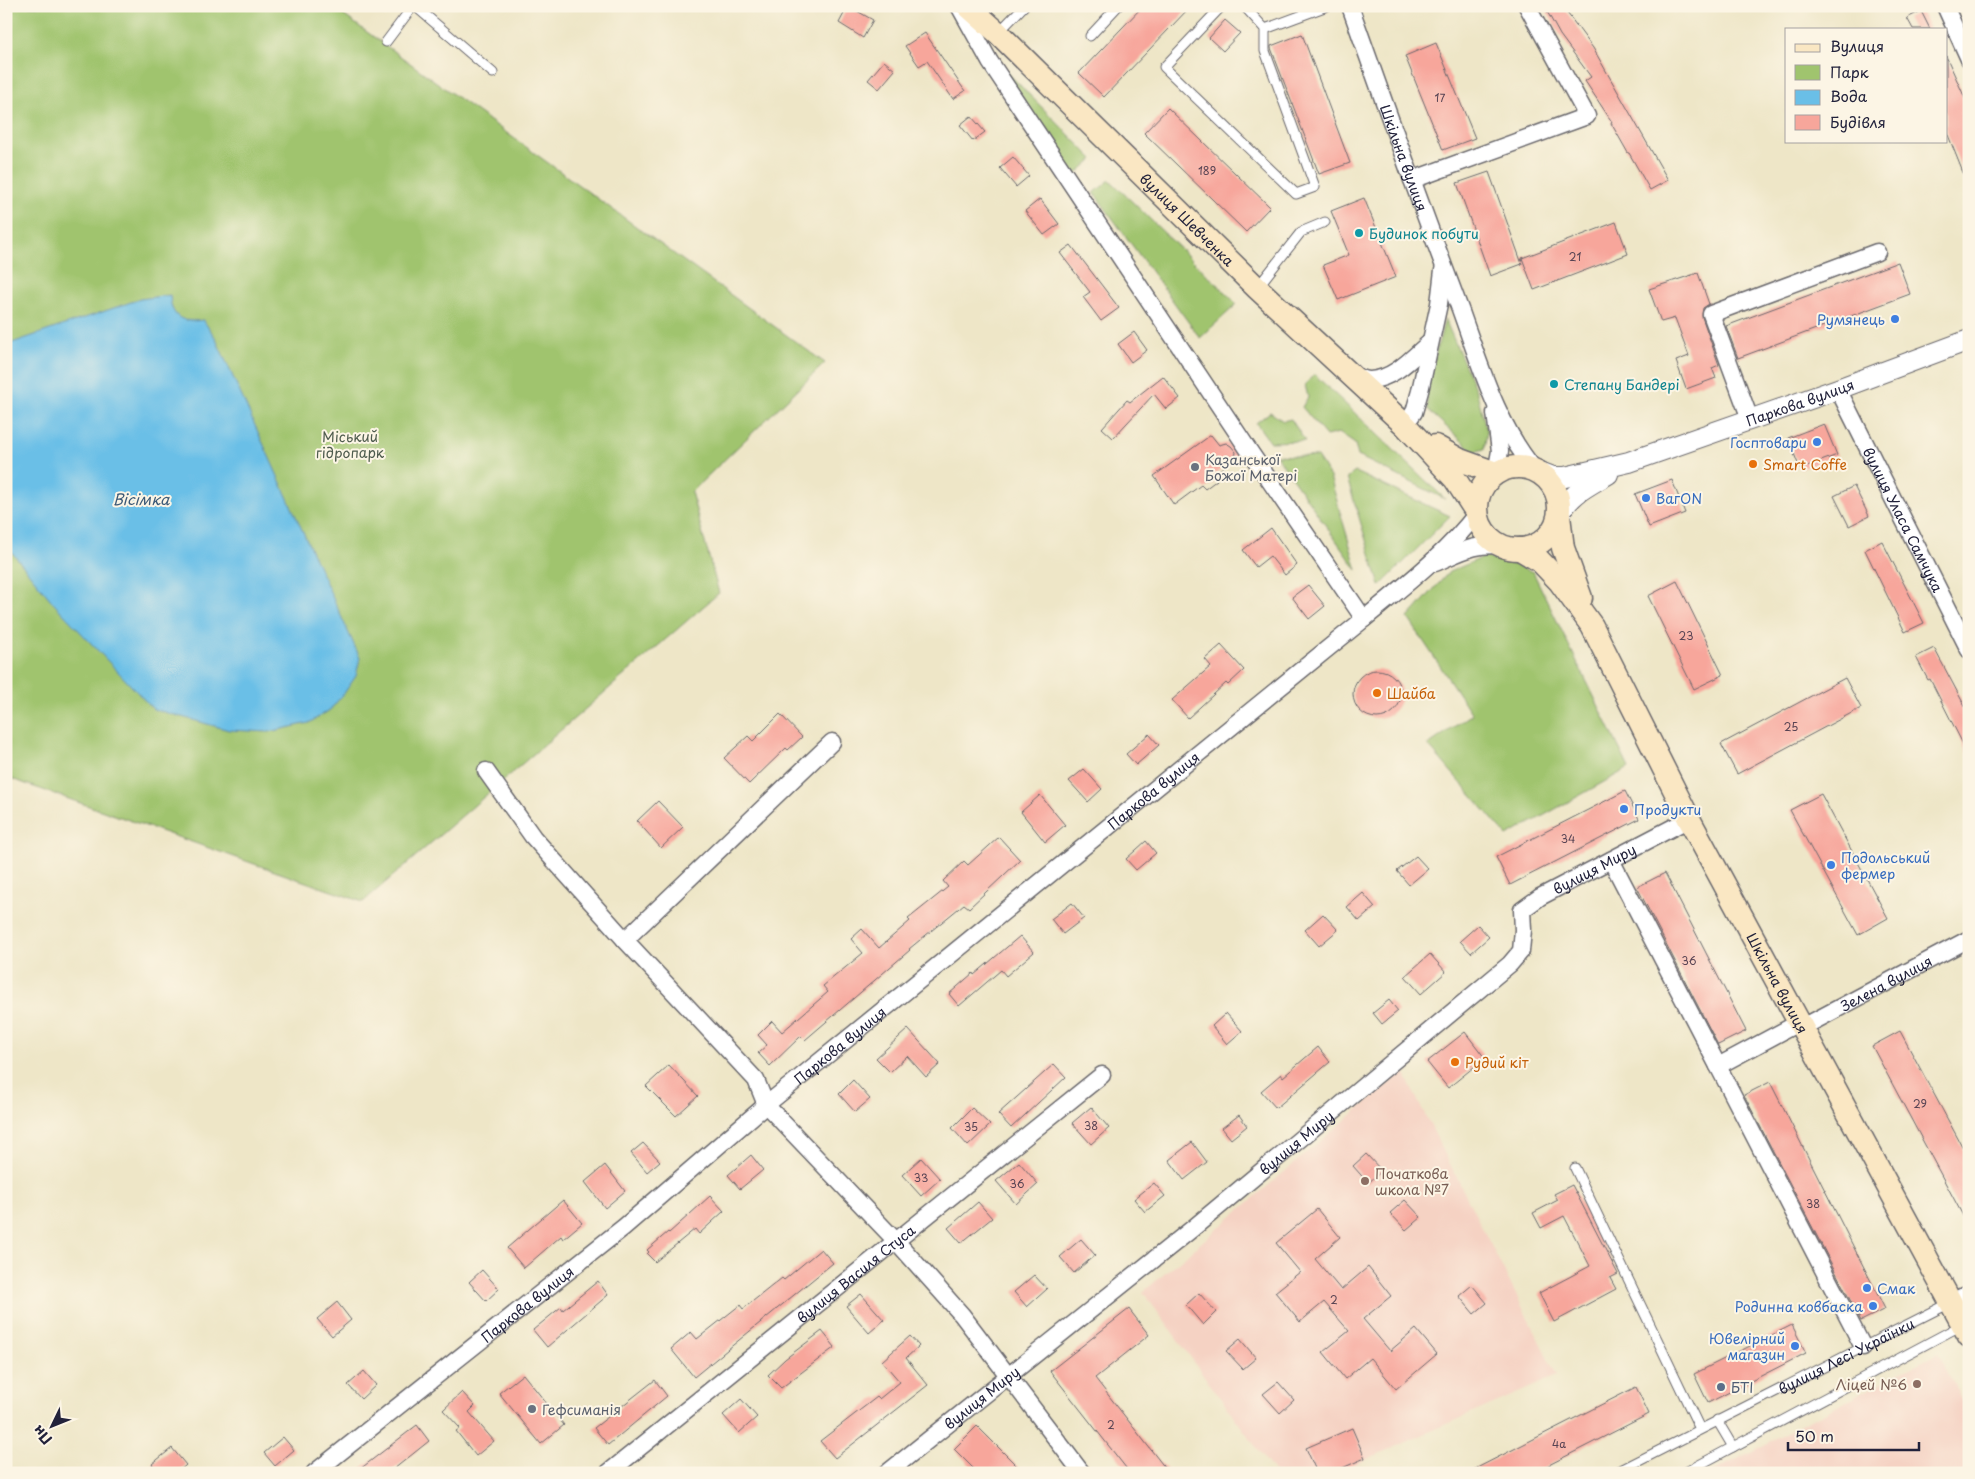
<svg xmlns="http://www.w3.org/2000/svg" width="1975" height="1479" font-family="'Playpen Sans',sans-serif">
<style>
.built{fill:#f5d2c3}
.green{fill:#a0c46e;stroke:#617354}
.water{fill:#6abfe7;stroke:#467091}
.building{fill:#f7a69b}
.lines{fill:none;stroke-linecap:round;stroke-linejoin:round}
.service-casing{stroke:#69676c;stroke-width:11}
.minor-casing{stroke:#69676c;stroke-width:19}
.tertiary-casing{stroke:#69676c;stroke-width:22}
.secondary-casing{stroke:#69676c;stroke-width:25}
.service{stroke:#fff;stroke-width:9}
.minor{stroke:#fff;stroke-width:16}
.tertiary{stroke:#fff;stroke-width:20}
.secondary{stroke:#fae7c3;stroke-width:22}
.culture-dot{fill:#0f9aa8;stroke:#fcf5e5;stroke-width:2}
.shop-dot{fill:#3f7fe0;stroke:#fcf5e5;stroke-width:2}
.food-dot{fill:#e8710a;stroke:#fcf5e5;stroke-width:2}
.worship-dot{fill:#6b7280;stroke:#fcf5e5;stroke-width:2}
.education-dot{fill:#8d6e63;stroke:#fcf5e5;stroke-width:2}
.service-dot{fill:#5c6f8a;stroke:#fcf5e5;stroke-width:2}
.labels{text-anchor:middle;dominant-baseline:central;stroke-width:4;stroke-linejoin:round;paint-order:stroke}
.number-label{font-size:11px;fill:#574353}
.street-label{font-size:14px;fill:#22223b;stroke:#fcf5e5}
.culture-label{font-size:14px;fill:#0d838f;stroke:#fcf5e5;text-anchor:start}
.shop-label{font-size:14px;fill:#366cbe;stroke:#fcf5e5;text-anchor:end}
.park-label{font-size:14px;fill:#4e5b4d;stroke:#fcf5e5}
.worship-label{font-size:14px;fill:#5b616d;stroke:#fcf5e5;text-anchor:start}
.food-label{font-size:14px;fill:#c56008;stroke:#fcf5e5;text-anchor:start}
.education-label{font-size:14px;fill:#785e54;stroke:#fcf5e5;text-anchor:start}
.service-label{font-size:14px;fill:#4e5e75;stroke:#fcf5e5;text-anchor:start}
.water-label{font-size:15px;font-style:italic;fill:#3b5977;stroke:#fcf5e5}
</style>
<rect width="100%" height="100%" fill="#fcf5e5"/>
<filter id="ink" filterUnits="userSpaceOnUse"><feTurbulence type="fractalNoise" baseFrequency=".02" numOctaves="2"/><feDisplacementMap in="SourceGraphic" scale="10" xChannelSelector="R" yChannelSelector="G"/><feConvolveMatrix kernelMatrix="1 2 1 2 8 2 1 2 1" color-interpolation-filters="sRGB"/></filter>
<filter id="wash" filterUnits="userSpaceOnUse"><feTurbulence type="fractalNoise" baseFrequency=".0096" numOctaves="4" result="noise"/><feDisplacementMap in="SourceGraphic" scale="20" xChannelSelector="R" yChannelSelector="G"/><feGaussianBlur stdDeviation="1.12" result="paint"/><feColorMatrix in="noise" values="0 0 0 0 0 0 0 0 0 0 0 0 0 0 0 0 0 1.4 0 .05"/><feComposite in="paint" operator="in"/></filter>
<g filter="url(#wash)">
<rect width="100%" height="100%" fill="#eee6c7"/>
<path class="built" d="M1403,1071l154,305 -222,97h-60l-132,-181z
M1938,1353l31,61v59h-258z"/>
<path class="green" d="M6,6h325l494,357 -134,129 28,101 -356,309 -357,-125z
M999,64l94,95 -18,16z
M1110,180l127,124 -37,34 -106,-145z
M1445,319l32,74 10,39 -3,17 -10,3 -46,-42 -2,-21z
M1314,374l131,125 -87,-43 -3,-12 -16,-11 -13,3 -24,-29 6,-10 -3,-12z
M1270,412l13,9 8,-2 14,22 -35,1 -14,-19z
M1276,455l41,2 13,20 27,93z
M1355,472l95,44 -70,70 -33,-108z
M1484,557l26,6 23,9 96,196 -122,68 -79,-91 44,-31 -64,-96 41,-46z"/>
<path class="water" d="M170,295c1,23 12,28 33,25l12,17 145,321 -4,18 -11,16 -15,18 -21,13 -40,9 -40,-2 -76,-21 -98,-104 -49,-60v-200l134,-46z"/>
<g id="blocks">
<path class="building" d="M848,6l25,14 -10,18 -24,-15z
M1143,6h48l-87,91 -25,-24z
M1544,6h18l31,42 75,132 -18,10 -21,-37h-1l-17,-30 1,-1 -27,-41 6,-4 -31,-42z
M1921,11l9,18h-17l-6,-11z
M1225,20l15,13 -17,18 -14,-13z
M925,33l40,58 -12,8 -26,-38 -8,5 -14,-20z
M1302,34l48,129 -31,11 -48,-126v-2z
M1436,43l39,95 -32,12 -38,-94z
M1946,56l23,51 -1,78 -22,-55z
M884,61l11,9 -16,19 -11,-9z
M1168,108l102,99 -24,25 -102,-99z
M971,116l14,16 -12,9 -13,-16z
M1013,157l16,19 -13,11 -16,-19z
M1489,172l33,92 -32,12 -33,-93z
M1364,198l32,79 -58,23 -15,-35 26,-10 -18,-44z
M1040,199l19,25 -15,11 -19,-24z
M1616,222l12,32 -94,36 -12,-32z
M1071,245l48,63 -18,13 -18,-24 7,-5 -30,-39z
M1898,262l12,32 -172,64 -12,-32z
M1698,273l11,31 -6,4 -1,9 17,48 -7,3 4,10 -30,11 -10,-28 13,-5 -14,-38 -14,4 -12,-33z
M1134,332l13,18 -16,12 -13,-18z
M1163,376l17,22 -14,11 -12,-15 -41,44 -11,-10 25,-28 3,2z
M1824,424l13,31 -37,14 -12,-31z
M1211,435l8,10 7,-2 5,3 5,6 -1,6 -22,17 4,5 -12,9 -4,-4 -27,20 -20,-29z
M1672,480l13,33 -36,14 -14,-33z
M1854,486l15,30 -20,10 -15,-30z
M1271,528l26,37 -12,10 -15,-19 -14,11 -13,-17z
M1882,541l42,82 -19,9 -40,-82z
M1677,581l46,94 -29,14 -46,-93z
M1308,585l17,21 -16,13 -17,-22z
M1221,645l23,25 -16,15 -2,-2 -38,35 -16,-18 39,-34 -6,-7z
M1934,648l35,66v42l-39,-77 -2,1 -12,-23z
M1353 694a24 24 0 1 1 48 0a24 24 0 1 1-48 0Z
M1845,678l16,30 -124,66 -16,-30z
M780,714l22,23 -14,13 -2,-2 -37,36 -25,-26 24,-22 5,5z
M1149,734l10,11 -23,20 -10,-11z
M1084,769l18,20 -14,13 -19,-21z
M1625,791l14,28 -129,66 -14,-28z
M1821,794l67,124 -30,17 -68,-125z
M1040,795l25,30 -20,17 -24,-30z
M658,801l25,26 -22,21 -24,-27z
M999,837l21,23 -51,48 -5,-4 -55,45 1,1 -105,90 -4,-4 -31,30 -12,-13 9,-8 -9,-10 14,-14 10,11 46,-40 -5,-6 40,-33 -12,-14 11,-10 17,19 31,-27 -2,-2 40,-32 -5,-6 21,-20 4,4z
M1146,841l10,12 -20,17 -10,-11z
M1416,856l12,13 -19,16 -12,-14z
M1665,873l81,158 -28,14 -81,-158z
M1363,893l12,14 -16,14 -12,-14z
M1072,903l12,15 -21,16 -12,-15z
M1323,914l15,16 -19,16 -14,-16z
M1478,925l11,12 -18,16 -11,-12z
M1020,936l14,16 -28,24 -5,-6 -42,36 -10,-12 24,-21 1,2z
M1430,954l16,18 -25,22 -16,-18z
M1389,1000l9,11 -16,13 -9,-11z
M1226,1013l16,18 -15,13 -15,-18z
M908,1029l32,35 -14,13 -19,-21 -17,16 -14,-14z
M1900,1031l69,128v68l-97,-181z
M1465,1032l20,26 -37,30 -21,-26z
M1318,1047l12,15 -54,46 -15,-17 20,-17 2,3z
M1054,1064l12,13 -55,51 -13,-14z
M669,1065l29,31 -22,20 -30,-30z
M853,1080l17,19 -15,13 -16,-18z
M1770,1082l115,227 -24,12 -117,-226z
M1091,1107l18,21 -18,16 -19,-21z
M972,1108l18,17 -22,21 -16,-18z
M1239,1115l8,11 -16,13 -9,-11z
M1192,1142l15,20 -23,18 -15,-20z
M643,1143l17,18 -13,11 -16,-19z
M1366,1154l16,17 -14,12 -15,-17z
M751,1155l12,15 -23,19 -12,-14z
M921,1158l19,21 -19,17 -19,-21z
M1019,1162l19,22 -22,20 -20,-23z
M605,1165l20,26 -20,17 -20,-26z
M1154,1183l11,13 -20,16 -11,-13z
M1572,1185l46,89 -8,4 6,11 -62,33 -15,-29 51,-27 -26,-50 -23,12 -8,-15 25,-13 -4,-6z
M710,1196l14,15 -25,23 -4,-5 -40,33 -8,-8 2,-2 -2,-2 21,-18 1,1z
M563,1200l19,23 -19,16 -2,-3 -37,32 -17,-20z
M1405,1200l16,17 -15,13 -16,-17z
M978,1202l14,16 -31,25 -13,-15z
M1317,1209l23,28 -25,22 26,31 27,-23 23,29 -28,23 27,32 26,-22 21,25 -41,35 -26,-31 -25,21 -22,-27 26,-21 -25,-29 -24,20 -25,-30 25,-20 -24,-29z
M1081,1239l14,16 -21,18 -14,-16z
M821,1249l12,14 -139,114 -23,-28 20,-17 6,7 43,-34 3,4 39,-31 2,2z
M482,1270l17,19 -13,12 -17,-19z
M1034,1275l13,14 -20,18 -13,-15z
M598,1281l10,14 -61,52 -14,-17 28,-23 2,3z
M1472,1285l15,18 -13,11 -15,-18z
M1199,1293l17,19 -13,13 -17,-20z
M861,1294l23,26 -15,13 -23,-27z
M337,1302l14,18 -19,16 -15,-17z
M1129,1309l20,26 -54,43 74,95h-39l-80,-102z
M1792,1325l14,28 -98,50 -14,-29z
M822,1331l13,16 -54,41 -13,-13 17,-16z
M910,1336l9,10 -13,12 22,27 -93,73 -15,-17 57,-44 2,2 21,-17 -18,-21z
M1240,1339l16,19 -13,11 -17,-18z
M364,1371l12,14 -15,14 -13,-14z
M523,1374l41,51 -23,19 -42,-51z
M655,1380l12,16 -59,49 -14,-17z
M1278,1382l16,18 -14,13 -17,-19z
M1636,1387l13,27 -116,59h-66z
M462,1392l13,14 -6,6 25,29 -18,15 -20,-25 4,-3 -17,-18z
M741,1399l16,18 -18,16 -16,-18z
M417,1425l12,16 -40,32h-34z
M977,1426l47,47h-46l-24,-24z
M1352,1428l13,30 -34,15h-14l-11,-25z
M283,1437l11,13 -19,16 -11,-13z
M172,1448l14,17 -9,8h-18l-7,-9z"/>
</g>
</g>
<g filter="url(#ink)">
<use href="#blocks" fill-opacity="0" stroke="#69676c" stroke-width="1"/>
<g class="lines">
<g class="service-casing">
<g id="service">
<path d="M415,6l78,67"/>
<path d="M1222,6l-58,61 132,127 19,-7 -50,-136v-22l-21,-23"/>
<path d="M1265,29l62,-23"/>
<path d="M998,33l26,-27"/>
<path d="M1090,36l28,-30"/>
<path d="M386,42l27,-36"/>
<path d="M1257,288l44,-56 24,-10"/>
<path d="M1575,1168l125,261"/>
<path d="M1717,1420l16,27"/>
<path id="s1" d="M1615,1473l335,-170"/>
<path d="M1684,1473l278,-148"/>
</g>
</g>
<g class="minor-casing">
<g id="minor">
<path d="M959,6l31,56 258,387 116,170c40,-33 82,-65 113,-106"/>
<path id="s2" d="M1350,6c36,102 72,203 110,303 20,55 37,116 75,161"/>
<path d="M1945,6l24,53"/>
<path d="M1412,180l175,-64 -60,-110"/>
<path d="M1351,374c5,2 13,6 19,6 24,-1 43,-23 60,-38"/>
<path id="s3" d="M1838,389l131,261"/>
<path d="M1495,413l5,38 -4,22"/>
<path d="M1750,419l-39,-105 166,-62"/>
<path d="M1405,425l9,-13 6,-21 19,-87 4,-34"/>
<path d="M1435,563c24,-10 41,-21 67,-17"/>
<path d="M486,771l47,66 92,103 131,140 10,25 130,136 66,74 120,158"/>
<path d="M1611,860l107,206"/>
<path d="M625,940l207,-198"/>
<path d="M1800,1022l-82,44 145,281"/>
<path id="s4" d="M1803,1027l166,-88"/>
<path d="M1952,1302l17,-9"/>
<path id="s5" d="M314,1473l310,-246 142,-122 598,-486"/>
<path id="s6" d="M608,1473l494,-398"/>
<path id="s7" d="M887,1473l305,-244 318,-265 11,-13 2,-21 -1,-20 18,-13 149,-78"/>
</g>
</g>
<g class="tertiary-casing">
<g id="tertiary">
<path id="s8" d="M1535,470l18,7h12l64,-15 209,-73 131,-49"/>
<path d="M1559,516c10,-22 29,-30 49,-42"/>
</g>
</g>
<g class="secondary-casing">
<g id="secondary">
<path id="s9" d="M968,6l30,27 259,255 148,137 50,54 22,34"/>
<path d="M1435,446l25,14 36,13"/>
<circle cx="1518" cy="508" r="41"/>
<path d="M1559,516l4,32 18,50"/>
<path id="s10" d="M1520,549l20,12 20,21 32,44 97,193 280,517"/>
</g>
</g>
<use href="#service" class="service"/>
<use href="#minor" class="minor"/>
<use href="#tertiary" class="tertiary"/>
<use href="#secondary" class="secondary"/>
</g>
</g>
<g class="culture-dot">
<circle cx="1359" cy="233" r="5"/>
<circle cx="1554" cy="384" r="5"/>
</g>
<g class="shop-dot">
<circle cx="1895" cy="319" r="5"/>
<circle cx="1817" cy="442" r="5"/>
<circle cx="1646" cy="498" r="5"/>
<circle cx="1624" cy="809" r="5"/>
<circle cx="1831" cy="865" r="5"/>
<circle cx="1867" cy="1288" r="5"/>
<circle cx="1873" cy="1306" r="5"/>
<circle cx="1795" cy="1346" r="5"/>
</g>
<g class="food-dot">
<circle cx="1753" cy="464" r="5"/>
<circle cx="1377" cy="693" r="5"/>
<circle cx="1455" cy="1062" r="5"/>
</g>
<g class="worship-dot">
<circle cx="1195" cy="467" r="5"/>
<circle cx="532" cy="1409" r="5"/>
</g>
<g class="education-dot">
<circle cx="1365" cy="1181" r="5"/>
<circle cx="1917" cy="1384" r="5"/>
</g>
<circle class="service-dot" cx="1721" cy="1387" r="5"/>
<g class="labels">
<g class="number-label">
<text x="1440" y="97">17</text>
<text x="1207" y="170">189</text>
<text x="1575" y="256">21</text>
<text x="1686" y="635">23</text>
<text x="1791" y="726">25</text>
<text x="1568" y="838">34</text>
<text x="1689" y="960">36</text>
<text x="1920" y="1103">29</text>
<text x="1091" y="1125">38</text>
<text x="971" y="1126">35</text>
<text x="921" y="1177">33</text>
<text x="1017" y="1183">36</text>
<text x="1813" y="1203">38</text>
<text x="1334" y="1299">2</text>
<text x="1111" y="1424">2</text>
<text x="1559" y="1443">4а</text>
</g>
<g class="street-label">
<text stroke="none"><textPath href="#s2" startOffset="161">Шкільна вулиця</textPath></text>
<text stroke="none"><textPath href="#s9" startOffset="306">вулиця Шевченка</textPath></text>
<text stroke="none"><textPath href="#s8" startOffset="278">Паркова вулиця</textPath></text>
<text stroke="none"><textPath href="#s3" startOffset="146">вулиця Уласа Самчука</textPath></text>
<text stroke="none"><textPath href="#s5" startOffset="1082">Паркова вулиця</textPath></text>
<text stroke="none"><textPath href="#s7" startOffset="946">вулиця Миру</textPath></text>
<text stroke="none"><textPath href="#s10" startOffset="509">Шкільна вулиця</textPath></text>
<text stroke="none"><textPath href="#s4" startOffset="94">Зелена вулиця</textPath></text>
<text stroke="none"><textPath href="#s5" startOffset="678">Паркова вулиця</textPath></text>
<text stroke="none"><textPath href="#s7" startOffset="526">вулиця Миру</textPath></text>
<text stroke="none"><textPath href="#s6" startOffset="318">вулиця Василя Стуса</textPath></text>
<text stroke="none"><textPath href="#s5" startOffset="272">Паркова вулиця</textPath></text>
<text stroke="none"><textPath href="#s1" startOffset="259">вулиця Лесі Українки</textPath></text>
<text stroke="none"><textPath href="#s7" startOffset="121">вулиця Миру</textPath></text>
</g>
<g class="culture-label">
<text x="1369" y="233">Будинок побути</text>
<text x="1564" y="384">Степану Бандері</text>
</g>
<g class="shop-label">
<text x="1885" y="319">Румянець</text>
<text x="1807" y="442">Госптовари</text>
<text x="1656" y="498" text-anchor="start">ВагON</text>
<text x="1634" y="809" text-anchor="start">Продукти</text>
<text x="1841" y="857" text-anchor="start">Подольський<tspan x="1841" dy="16">фермер</tspan></text>
<text x="1877" y="1288" text-anchor="start">Смак</text>
<text x="1863" y="1306">Родинна ковбаска</text>
<text x="1785" y="1338">Ювелiрний<tspan x="1785" dy="16">магазин</tspan></text>
</g>
<g class="park-label">
<text x="350" y="436">Міський<tspan x="350" dy="16">гідропарк</tspan></text>
</g>
<g class="worship-label">
<text x="1205" y="459">Казанської<tspan x="1205" dy="16">Божої Матері</tspan></text>
<text x="542" y="1409">Гефсиманія</text>
</g>
<g class="food-label">
<text x="1763" y="464">Smart Coffe</text>
<text x="1387" y="693">Шайба</text>
<text x="1465" y="1062">Рудий кіт</text>
</g>
<g class="education-label">
<text x="1375" y="1173">Початкова<tspan x="1375" dy="16">школа №7</tspan></text>
<text x="1907" y="1384" text-anchor="end">Ліцей №6</text>
</g>
<g class="service-label">
<text x="1731" y="1387">БТI</text>
</g>
<g class="water-label">
<text x="141" y="498">Вісімка</text>
</g>
</g>
<rect width="1975" height="1479" fill="none" stroke="#fcf5e5" stroke-width="25"/>
<rect x="1785" y="28" width="162" height="115" fill="#fcf5e5" stroke="#a5a1a1"/>
<rect x="1795" y="44" width="25" height="8" fill="#fae7c3" stroke="#a5a1a1"/>
<text x="1830" y="52" font-size="15" fill="#22223b">Вулиця</text>
<rect x="1795" y="65" width="25" height="15" fill="#a0c46e" stroke="#a5a1a1"/>
<text x="1830" y="78" font-size="15" fill="#22223b">Парк</text>
<rect x="1795" y="90" width="25" height="15" fill="#6abfe7" stroke="#a5a1a1"/>
<text x="1830" y="102" font-size="15" fill="#22223b">Вода</text>
<rect x="1795" y="115" width="25" height="15" fill="#f7a69b" stroke="#a5a1a1"/>
<text x="1830" y="128" font-size="15" fill="#22223b">Будівля</text>
<g transform="translate(52 1426) rotate(227)" stroke="#fcf5e5" stroke-width="4" paint-order="stroke">
<path d="M0-4L9 19L0 12L-9 19Z" fill="#22223b"/>
<text y="-8" font-size="14" font-weight="bold" text-anchor="middle" fill="#22223b">Пн</text>
</g>
<path d="M1788 1442v8h131v-8" fill="none" stroke="#22223b" stroke-width="2.5"/>
<text x="1795" y="1442" font-size="15" fill="#22223b" stroke="#fcf5e5" stroke-width="4" paint-order="stroke">50 m</text>
</svg>
